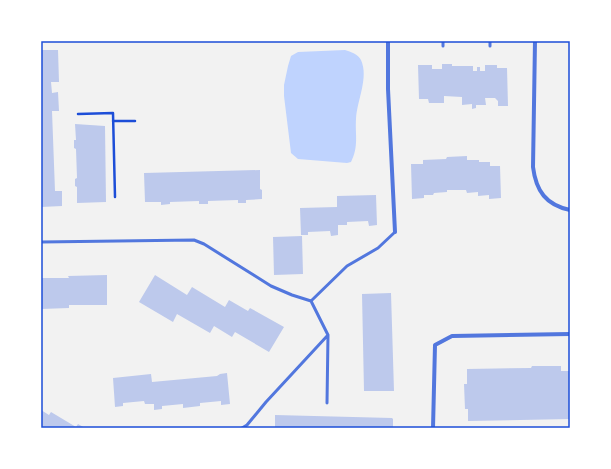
<svg xmlns="http://www.w3.org/2000/svg" width="611" height="469" font-family="Quicksand,sans-serif">
<style>
.water{fill:#bfd3fe}
.building{fill:#bdc9ec}
.lines{fill:none;stroke-linecap:round;stroke-linejoin:round}
.path{stroke:#1d4ed8;stroke-width:2.5}
.service{stroke:#5277de;stroke-width:3}
.minor{stroke:#5277de;stroke-width:4}
.neatline{fill:none;stroke:#1d4ed8;stroke-width:1.5}
</style>
<rect width="100%" height="100%" fill="#f2f2f2"/>
<path class="water" d="M345,50c6,2 13,4 16,10 8,18 -4,40 -5,59 -1,16 3,27 -5,43l-4,1 -49,-4 -7,-6 -7,-57v-11l4,-19 3,-10 7,-4z"/>
<path class="building" d="M41,50h17l1,32h-8l1,11 6,-1 1,19h-7l3,80h7v15l-21,1z
M442,64h10v2h21v5h4v-4h3v4h5v-6h12v3h10l1,38h-10v-5l-3,-3h-10l1,7h-10v3l-4,1v-5l-10,1v-8l-18,-1v7h-15l-1,-4h-9l-1,-34h14v4h10z
M75,124l30,2 1,76 -29,1v-16l-2,-1v-7l2,-1 -1,-29 -2,-1v-8h2z
M467,156v4h12v2h11v4h10l1,32 -12,1v-4l-11,1v-4l-11,1 -1,-3h-19v2l-13,1 -1,2h-9v3l-12,1 -1,-35h12v-4l23,-1 1,-2z
M260,170v19l2,1v9l-16,1v3h-8v-3l-30,1v3h-9v-3l-29,1v2l-9,1v-3h-16l-1,-29z
M376,195l1,30 -8,1 -1,-5 -21,1v3h-9v10l-7,1 -1,-5 -22,1v3h-7l-1,-27 37,-1v-11z
M302,236l1,38 -29,1 -1,-38z
M107,275v30h-38v3l-28,1v-31h28l-1,-2z
M155,275l32,20 5,-8 33,20 4,-7 19,11 2,-3 34,19 -15,25 -34,-20 -3,5 -18,-11 -4,7 -33,-19 -4,8 -34,-20z
M391,293l3,98h-30l-2,-97z
M532,366h29v5h9v48l-102,2v-12h-3l-1,-25h3v-15l64,-1z
M227,373l3,31 -9,1v-4l-21,2v3l-17,2v-4l-21,2v3l-8,1v-6h-9l-1,-3 -21,2v3l-8,1 -2,-29 38,-4 1,8 65,-6 3,-2z
M41,410l8,5 2,-3 25,15 2,-3 7,4h-44z
M275,415l117,3 1,1v9h-118z"/>
<g class="lines">
<path class="path" d="M78,114l35,-1 2,84
M113,121h22"/>
<path class="service" d="M443,41v5
M490,41v5
M41,242l153,-2 10,4 67,42 21,9 19,6 36,-35 31,-18 17,-16
M327,403l1,-68
M242,428l5,-3 19,-23 62,-67 -17,-34"/>
<path class="minor" d="M388,41v48l7,143
M535,41l-2,126c3,24 13,38 37,43
M433,428l2,-83 17,-9 118,-2"/>
</g>
<rect width="611" height="469" fill="none" stroke="#ffffff" stroke-width="84"/>
<rect x="42" y="42" width="527" height="385" class="neatline"/>
</svg>
